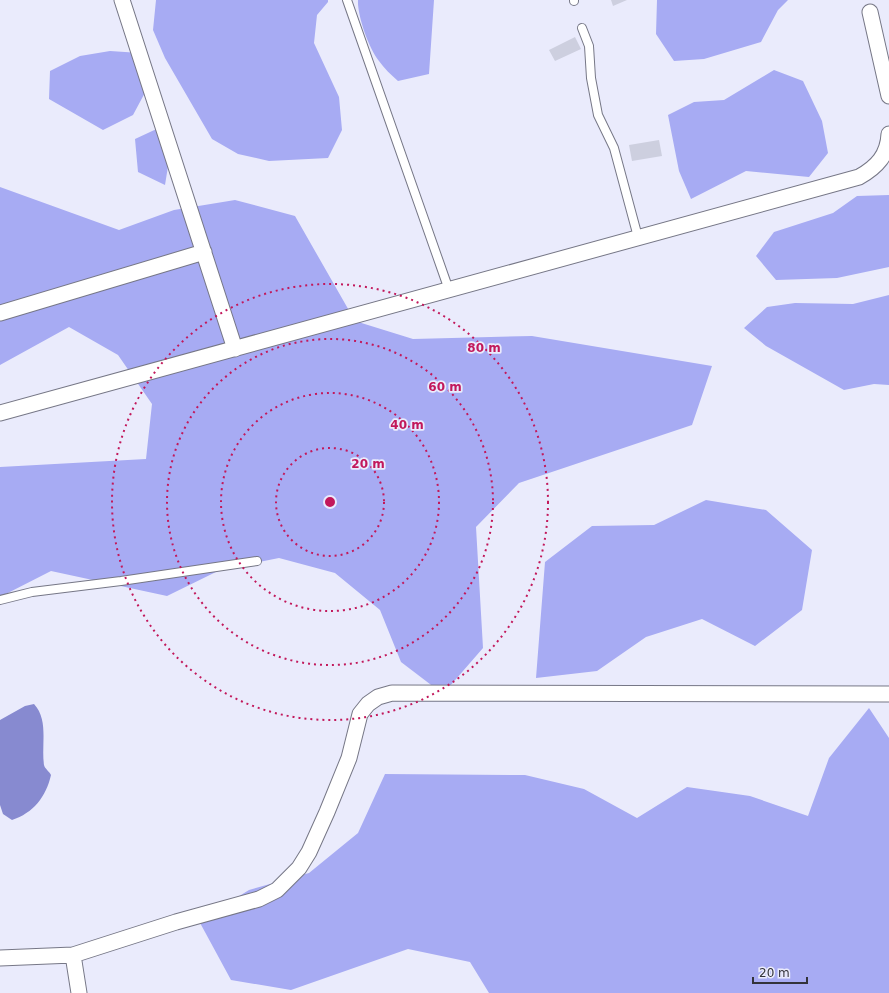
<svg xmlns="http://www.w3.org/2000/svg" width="889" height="993" font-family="'DejaVu Sans',sans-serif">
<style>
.forest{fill:#a7abf3}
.water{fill:#878ad0}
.building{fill:#cdcfdf}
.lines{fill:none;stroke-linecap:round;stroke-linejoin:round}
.service-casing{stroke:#767786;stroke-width:10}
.minor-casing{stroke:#767786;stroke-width:17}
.service{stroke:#fff;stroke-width:8}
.minor{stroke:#fff;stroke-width:15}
.ring{fill:none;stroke:#c2185b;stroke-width:2;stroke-dasharray:2 4}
.centre{fill:#c2185b;stroke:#eaebfc;stroke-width:2}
.ring-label{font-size:12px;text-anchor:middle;font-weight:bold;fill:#c2185b;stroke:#eaebfc;stroke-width:3.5;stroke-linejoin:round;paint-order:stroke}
</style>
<rect width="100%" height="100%" fill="#eaebfc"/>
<path class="forest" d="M156,0h172v2l-11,13 -3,28 25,54 3,33 -14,28 -59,3 -31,-7 -26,-15 -47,-81 -12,-28z
M358,0h76l-5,74 -31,7c-7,-6 -14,-13 -19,-20 -10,-12 -22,-46 -21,-61z
M657,0h131l-10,10 -17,32 -57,17 -30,2 -18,-27z
M110,51l30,2 8,34 -15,28 -30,15 -54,-31 1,-28 30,-15z
M774,70l29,11 19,40 6,32 -19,24 -63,-6 -55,28 -12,-28 -11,-56 26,-13 30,-2z
M163,126l7,28 -5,31 -27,-13 -3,-33z
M0,187l119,43 55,-20 61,-10 60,16 60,105 58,18 119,-3 180,30 -20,59 -173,58 -43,44 7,121 -40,46 -42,-32 -21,-52 -45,-37 -56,-15 -59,12 -53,26 -116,-25 -51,26v-130l146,-8 6,-55 -34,-49 -49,-28 -69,38z
M889,195v72l-52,11 -61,2 -20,-24 18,-24 59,-19 24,-17z
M889,295v90l-15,-1 -30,6 -78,-44 -22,-18 23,-21 28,-4 58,1z
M706,500l60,10 46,40 -10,60 -47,36 -53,-27 -56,18 -49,34 -61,7 9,-116 47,-36 62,-1z
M869,708l20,30v255h-400l-19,-31 -62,-13 -117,41 -60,-10 -32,-59 50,-31 60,-17 49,-40 27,-59 140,1 59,14 53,29 50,-31 63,9 58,20 21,-58z"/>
<path class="water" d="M34,704c15,16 7,41 10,61 1,4 5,6 7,10 -5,22 -18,38 -39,45l-9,-6 -3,-9v-85l25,-14z"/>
<path class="building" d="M611,0h16l-14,6z
M575,37l6,12 -26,12 -6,-11z
M659,140l3,16 -30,5 -3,-16z"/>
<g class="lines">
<g class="service-casing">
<path id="service" d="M347,0l102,290
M574,0v1
M582,28l7,18 2,32 7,37 16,33 24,89
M0,600l32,-8 89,-11 136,-20"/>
</g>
<g class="minor-casing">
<path id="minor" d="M122,0l113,349
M870,12l19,84
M0,313l204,-61
M0,413l859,-236c18,-10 29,-22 30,-43
M73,955l6,38
M0,958l73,-3 103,-33 83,-23 18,-9 22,-22 10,-16 18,-40 22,-54 11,-44 8,-10 10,-7 14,-4 497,1"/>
</g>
<use href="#service" class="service"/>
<use href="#minor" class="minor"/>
</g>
<g class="ring">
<circle cx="330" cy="502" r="54"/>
<circle cx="330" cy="502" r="109"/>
<circle cx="330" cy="502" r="163"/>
<circle cx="330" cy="502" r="218"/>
</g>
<circle cx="330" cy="502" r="6" class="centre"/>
<g class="ring-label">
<text x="484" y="352">80 m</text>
<text x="445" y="391">60 m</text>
<text x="407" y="429">40 m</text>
<text x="368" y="468">20 m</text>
</g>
<path d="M753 977v6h54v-6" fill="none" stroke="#33333a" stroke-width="2"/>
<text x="759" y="977" font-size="12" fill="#33333a" stroke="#eaebfc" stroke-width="3" paint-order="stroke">20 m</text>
</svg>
